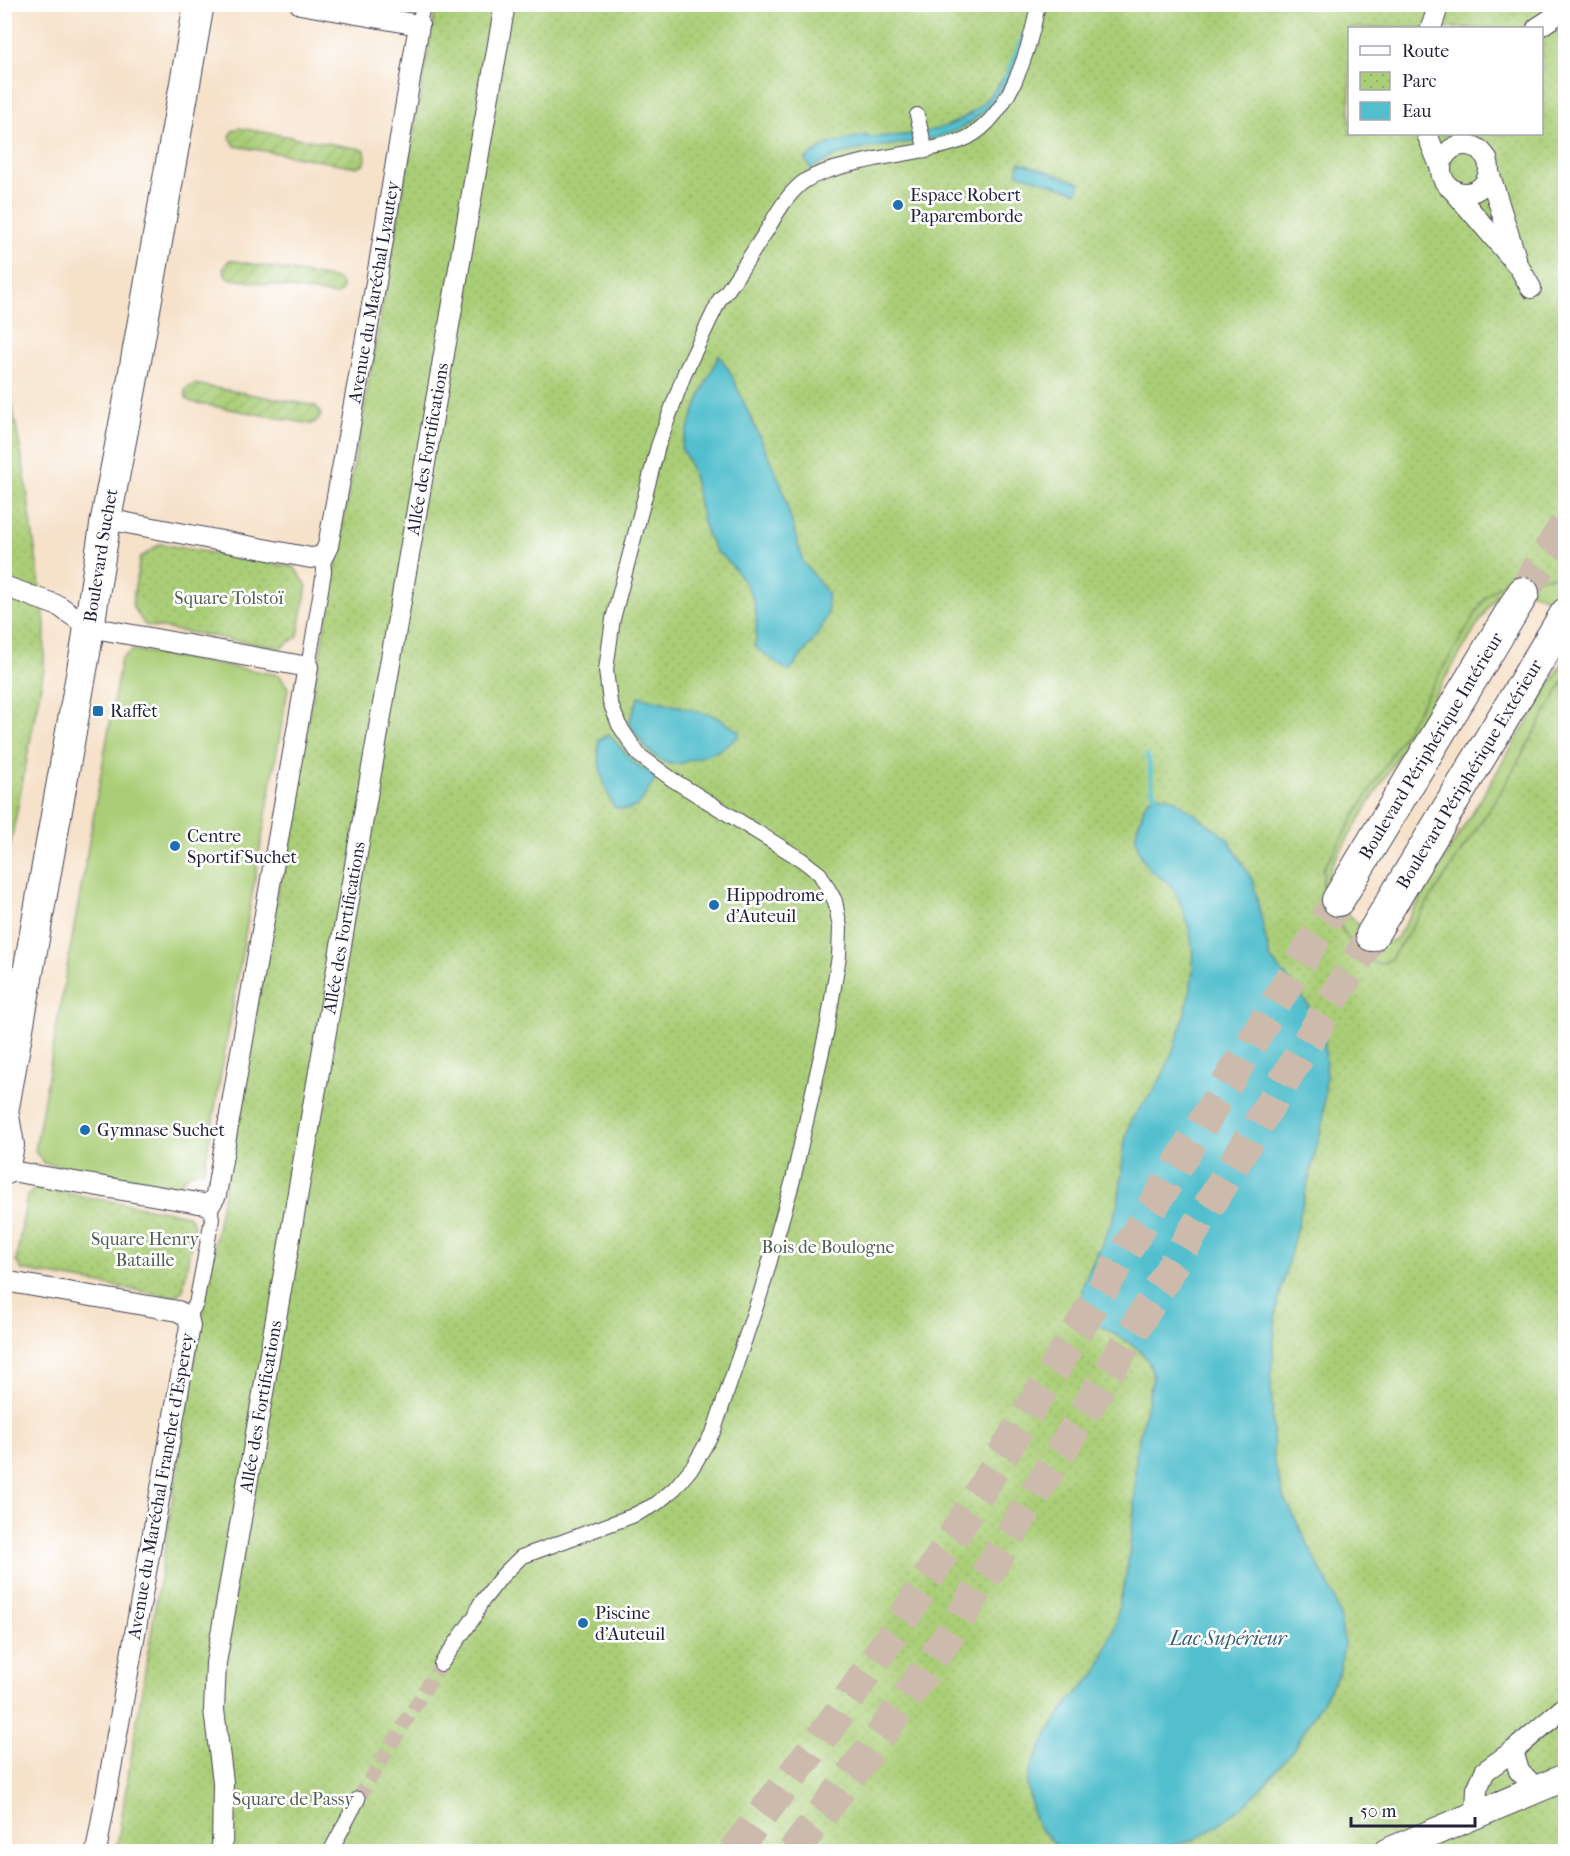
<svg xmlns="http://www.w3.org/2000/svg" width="1570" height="1856" font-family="'IM FELL French Canon',serif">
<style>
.grass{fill:#aace77;stroke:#667859;stroke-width:1.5}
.park{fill:url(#park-dots);stroke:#667859;stroke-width:1.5;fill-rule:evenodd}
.garden{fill:url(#garden-furrows);stroke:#667859;stroke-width:1.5}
.water{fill:#53bfce;stroke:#3a7084;stroke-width:1.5}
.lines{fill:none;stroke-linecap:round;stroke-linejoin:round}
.stream{stroke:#53bfce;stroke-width:5}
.pedestrian-tunnel{stroke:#ccbbad;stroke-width:14;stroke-dasharray:14 7;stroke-linecap:butt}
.trunk-tunnel{stroke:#ccbbad;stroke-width:32;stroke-dasharray:32 16;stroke-linecap:butt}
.pedestrian-casing{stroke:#423f50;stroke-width:16}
.minor-casing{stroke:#423f50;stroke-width:22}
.secondary-casing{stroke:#423f50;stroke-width:29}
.primary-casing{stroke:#423f50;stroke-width:32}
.trunk-casing{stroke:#423f50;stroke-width:34}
.pedestrian{stroke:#fff;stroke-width:14}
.minor{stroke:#fff;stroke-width:20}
.secondary{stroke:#fff;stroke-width:27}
.primary{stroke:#fff;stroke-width:30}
.trunk{stroke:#fff;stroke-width:32}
.poi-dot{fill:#1f6fb2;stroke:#fff;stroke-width:2}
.labels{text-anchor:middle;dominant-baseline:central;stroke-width:5;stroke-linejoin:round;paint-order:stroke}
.poi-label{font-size:18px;fill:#22223b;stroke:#fff;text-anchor:start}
.street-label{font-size:18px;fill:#22223b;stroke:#fff}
.park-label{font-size:18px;fill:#525e50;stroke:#fff}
.water-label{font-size:20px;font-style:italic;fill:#366176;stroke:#fff}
</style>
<defs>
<pattern id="park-dots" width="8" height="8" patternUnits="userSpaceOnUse" patternTransform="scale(1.5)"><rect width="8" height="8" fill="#aace77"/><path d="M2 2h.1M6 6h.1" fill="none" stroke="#92b168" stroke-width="1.8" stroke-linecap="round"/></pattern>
<pattern id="garden-furrows" width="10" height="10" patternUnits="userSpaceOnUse" patternTransform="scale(1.5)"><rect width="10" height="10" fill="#aace77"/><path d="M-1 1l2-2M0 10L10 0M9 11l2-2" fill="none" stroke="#92b168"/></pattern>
</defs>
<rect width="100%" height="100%" fill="#fff"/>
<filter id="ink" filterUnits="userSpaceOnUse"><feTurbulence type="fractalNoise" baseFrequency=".0167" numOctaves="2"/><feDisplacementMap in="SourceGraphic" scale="12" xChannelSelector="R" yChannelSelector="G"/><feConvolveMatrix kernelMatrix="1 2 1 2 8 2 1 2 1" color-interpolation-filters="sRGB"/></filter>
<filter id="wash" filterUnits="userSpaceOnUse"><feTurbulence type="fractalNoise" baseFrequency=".008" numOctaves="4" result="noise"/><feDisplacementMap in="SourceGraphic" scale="24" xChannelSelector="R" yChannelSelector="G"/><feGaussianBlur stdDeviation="1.35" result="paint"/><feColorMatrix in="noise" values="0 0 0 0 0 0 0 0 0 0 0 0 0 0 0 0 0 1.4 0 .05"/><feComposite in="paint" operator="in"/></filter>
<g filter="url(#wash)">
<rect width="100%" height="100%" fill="#f6e1c9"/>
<path class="grass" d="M1553,576l12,1v27c-22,-7 -48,-21 -70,-8l1,2 -7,8 -156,257c-3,7 -6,16 -4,24 3,12 41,52 53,55 5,1 9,0 14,-3l169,-280v20l-62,109 -112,171c-5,3 -10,6 -17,4 -20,-7 -48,-57 -51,-77 -1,-5 0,-9 1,-14l-2,-1 164,-275 17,-13z
M133,650l146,25 9,13 -84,483 -8,-1 -14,10 -1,7 -138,-24 -8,-12 86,-492z"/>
<path class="park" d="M436,5h1129v572l-12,-1 -50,7 -17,13 -164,275 2,1c-1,4 -2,9 -1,14 3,20 31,70 51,77 6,2 12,-1 17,-4l112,-171 62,-109v1172l-1449,1 88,-550zM1350,28h192v106h-192z
M4,361l20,108 21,154 -1,46 -39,205z
M160,544l134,23 13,19 -9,50 -18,12 -135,-23 -13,-20 8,-47z
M36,1188l152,27 6,9 -11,66 -9,7 -152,-27 -6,-9 11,-65z"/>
<path class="garden" d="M239,128l122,21 4,2 1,9 -2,4 -7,3 -122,-21 -5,-9 2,-6z
M229,260l108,19 5,5c1,6 -1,10 -8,11l-107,-17 -4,-10z
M194,384l122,22 4,5c2,7 -2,10 -9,13l-120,-22 -5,-4 -1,-8z"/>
<path class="water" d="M1004,77l4,2c-43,71 -86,58 -155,72 -16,3 -29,11 -42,18l-6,-10 23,-15 37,-9 1,2c61,-2 102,-5 138,-60z
M1020,162l60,21 -3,9 -60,-19z
M719,355l11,17 51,112 22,78 24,30 1,21 -10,21 -29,38 -34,-25c1,-14 3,-30 -1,-44 -3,-14 -25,-45 -37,-50 -4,-8 -10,-16 -12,-25 -9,-27 -7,-55 -24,-80l20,-54z
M639,696l76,20 24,15v5c-11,10 -26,18 -41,22 -8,2 -18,7 -27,6 -20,-4 -32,-26 -42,-42z
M609,734l23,27 24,16c-10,17 -18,40 -42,30 -10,-18 -18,-47 -15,-67z
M1159,795l15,4 54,40 25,42 17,77 32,38 14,22 9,26 1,28 -3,50 -47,189 -5,70 3,81 10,35 49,97 7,23 4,25 -4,29 -47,79 -28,34 -18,19 -25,19 -28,18 -19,5 -9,6h-104l-22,-22 -7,-13 -6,-32 3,-15 22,-42 19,-28 26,-26 17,-45 13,-57 7,-58 2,-61 17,-75c-4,-38 -49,-39 -67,-66 -5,-7 -4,-15 -4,-23 9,-26 25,-49 33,-75 10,-29 4,-61 15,-89 6,-16 21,-26 28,-40 17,-31 38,-97 35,-131 -2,-21 -8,-43 -18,-61 -4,-9 -12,-13 -20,-18 -10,-7 -17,-23 -19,-35 -1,-7 3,-16 5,-22 3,-12 5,-20 18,-22z"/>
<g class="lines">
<path class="stream" d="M1006,78l19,-45
M1147,756c6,12 2,28 8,40"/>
</g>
</g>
<g filter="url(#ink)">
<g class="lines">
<path class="pedestrian-tunnel" d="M358,1799l83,-135"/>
<path class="trunk-tunnel" d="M1523,593l43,-70
M733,1852l95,-123 77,-113 433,-716
M793,1852l81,-107 82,-120 416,-690"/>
<g class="pedestrian-casing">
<path id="pedestrian" d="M419,25l4,-21
M917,115l9,36
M308,667l16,-95 -1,-16
M188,1317l8,-13 16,-85 -2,-14
M441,1664l34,-48 5,-12 22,-28 19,-19 111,-41 24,-12 19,-16 19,-23 20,-35 47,-138 32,-112 34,-151 12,-73 1,-29 -5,-26 -15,-27 -18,-14 -129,-80 -34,-25 -20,-30 -9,-23 -4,-32 7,-51 45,-173 27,-74 35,-73 7,-8c14,-20 27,-41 40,-61 10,-17 20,-35 35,-47 14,-11 43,-17 60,-21 33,-8 66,-10 98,-21 48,-18 70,-91 78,-137
M330,1852l28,-53"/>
</g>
<g class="minor-casing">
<g id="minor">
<path d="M1431,28l8,-24"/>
<path d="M1537,28l29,-19"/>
<path d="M1427,134l14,35"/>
<circle cx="1465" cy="169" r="24"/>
<path d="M1489,172l27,86"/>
<path d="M1452,189l67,78 12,21"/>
<path id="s1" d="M106,519l205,39 12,-2 5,-10 46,-252 45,-269 -119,-21"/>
<path d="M4,586l55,20 30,21 219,40 -92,528 -6,10 -205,-35"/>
<path d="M4,1281l174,30 10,6 2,9 -94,526"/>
<path d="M1513,1751l6,20 18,18"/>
<path d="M1476,1813l1,-24 8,-18 28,-20 53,-45"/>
<path id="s2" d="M222,1852l1,-70 -9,-72 2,-47 289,-1659"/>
</g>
</g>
<g class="secondary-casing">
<path id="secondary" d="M1387,1852l179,-75"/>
</g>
<g class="primary-casing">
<g id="primary">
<path id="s3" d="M4,1107l81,-454 21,-134 26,-136 67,-379"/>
<path d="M4,1116l5,29 -5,25"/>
</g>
</g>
<g class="trunk-casing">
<g id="trunk">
<path id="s4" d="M1338,900l185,-307"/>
<path id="s5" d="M1372,935l194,-321"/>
</g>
</g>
<use href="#pedestrian" class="pedestrian"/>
<use href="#minor" class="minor"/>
<use href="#secondary" class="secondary"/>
<use href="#primary" class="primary"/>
<use href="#trunk" class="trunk"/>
</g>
</g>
<g class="poi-dot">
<circle cx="898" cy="205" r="6"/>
<rect x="92" y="705" width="12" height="12" rx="3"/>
<circle cx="175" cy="846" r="6"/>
<circle cx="714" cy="905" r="6"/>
<circle cx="85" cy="1130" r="6"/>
<circle cx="583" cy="1623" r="6"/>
</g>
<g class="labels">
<g class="poi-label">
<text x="910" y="195">Espace Robert<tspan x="910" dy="21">Paparemborde</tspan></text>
<text x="110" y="711">Raffet</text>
<text x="187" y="836">Centre<tspan x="187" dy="21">Sportif Suchet</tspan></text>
<text x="726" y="895">Hippodrome<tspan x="726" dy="21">d'Auteuil</tspan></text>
<text x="97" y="1130">Gymnase Suchet</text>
<text x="595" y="1613">Piscine<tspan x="595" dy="21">d'Auteuil</tspan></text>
</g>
<g class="street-label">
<text stroke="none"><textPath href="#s1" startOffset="490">Avenue du Maréchal Lyautey</textPath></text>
<text stroke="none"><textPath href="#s2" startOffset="1422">Allée des Fortifications</textPath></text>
<text stroke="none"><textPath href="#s3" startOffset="560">Boulevard Suchet</textPath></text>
<text stroke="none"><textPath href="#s4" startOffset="180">Boulevard Périphérique Intérieur</textPath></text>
<text stroke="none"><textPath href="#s5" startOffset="188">Boulevard Périphérique Extérieur</textPath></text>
<text stroke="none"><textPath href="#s2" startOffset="936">Allée des Fortifications</textPath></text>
<text stroke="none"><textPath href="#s2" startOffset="450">Allée des Fortifications</textPath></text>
<text transform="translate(161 1486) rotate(-80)">Avenue du Maréchal Franchet d'Esperey</text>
</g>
<g class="park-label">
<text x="229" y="598">Square Tolstoï</text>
<text x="145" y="1239">Square Henry<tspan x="145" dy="21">Bataille</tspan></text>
<text x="828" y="1247">Bois de Boulogne</text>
<text x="293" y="1799">Square de Passy</text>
</g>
<g class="water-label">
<text x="1228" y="1638">Lac Supérieur</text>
</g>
</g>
<rect width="1570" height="1856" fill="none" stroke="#fff" stroke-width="24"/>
<rect x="1348" y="27" width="195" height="108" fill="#ffffff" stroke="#a7a7b1" stroke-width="1.5"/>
<rect x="1360" y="46" width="30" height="9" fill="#ffffff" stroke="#a7a7b1" stroke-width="1.5"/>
<text x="1402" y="57" font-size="18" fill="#22223b">Route</text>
<rect x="1360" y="72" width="30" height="18" fill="url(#park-dots)" stroke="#a7a7b1" stroke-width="1.5"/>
<text x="1402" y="87" font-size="18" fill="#22223b">Parc</text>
<rect x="1360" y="102" width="30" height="18" fill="#53bfce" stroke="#a7a7b1" stroke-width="1.5"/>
<text x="1402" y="117" font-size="18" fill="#22223b">Eau</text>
<path d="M1351 1817v9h124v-9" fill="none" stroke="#22223b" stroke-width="3"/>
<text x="1360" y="1817" font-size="18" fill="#22223b" stroke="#ffffff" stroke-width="4.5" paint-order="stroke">50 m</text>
</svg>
